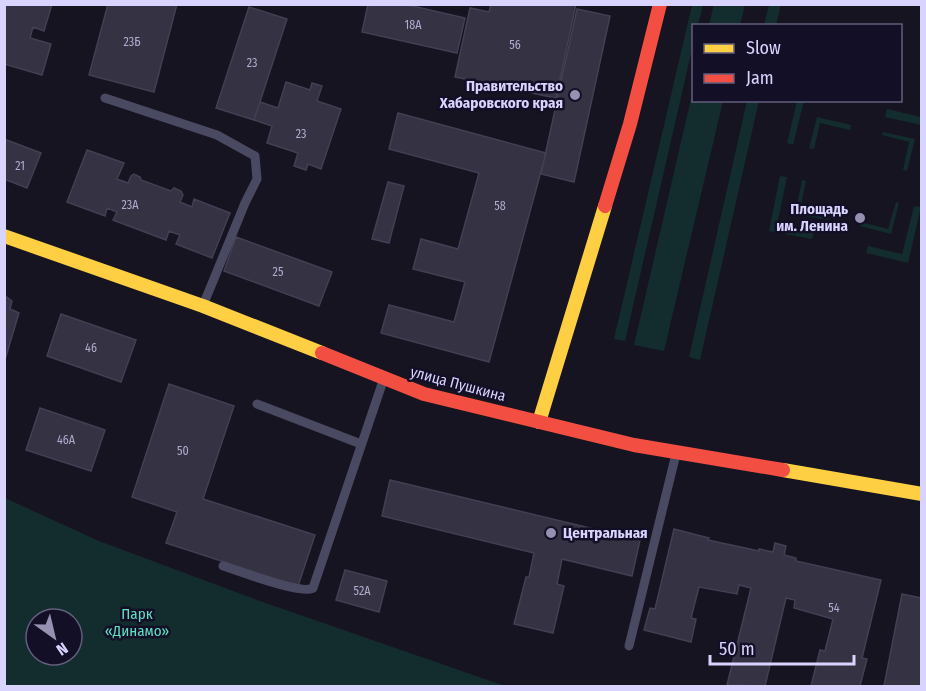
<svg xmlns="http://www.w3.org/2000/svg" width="926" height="691" font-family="'Fira Sans Condensed',sans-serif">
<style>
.green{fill:#132c2d;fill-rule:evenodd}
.building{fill:#343243;stroke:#433f54;stroke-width:1.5}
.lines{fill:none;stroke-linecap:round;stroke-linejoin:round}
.lane{stroke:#4a4962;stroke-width:9}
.slow{stroke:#ffcf43;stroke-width:14}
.jam{stroke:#f24e42;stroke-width:14}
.poi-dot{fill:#9591b1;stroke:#130f26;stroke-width:2}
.labels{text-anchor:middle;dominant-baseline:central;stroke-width:5;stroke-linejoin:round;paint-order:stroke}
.number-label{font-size:12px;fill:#b0acd0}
.poi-label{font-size:15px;font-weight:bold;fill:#d9d4ff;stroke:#130f26;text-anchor:end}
.street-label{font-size:15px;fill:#d9d4ff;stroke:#130f26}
.park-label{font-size:15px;fill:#5fe0c0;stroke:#130f26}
</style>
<rect width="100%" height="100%" fill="#161421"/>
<path class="green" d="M714,4l31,1 -5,20h-31z
M692,5h11l-5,20 -4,1 -1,19 -68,296 -11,-2z
M769,5h12l-5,20h-12z
M693,90l1,10 29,1 -59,250 -30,-6z
M747,101h12l-59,259 -11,-3z
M797,101h7l-11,44 -6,-2z
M887,109l34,8v8l-36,-8z
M817,117l34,8 -1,5 -30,-7 -6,26 -5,-1z
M883,132l32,7 -8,32 -4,-1 6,-28 -27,-7z
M780,176l7,1 -10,48 37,7 -2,7 -43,-8z
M802,180l4,1 -6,29 29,6 -1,4 -33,-6z
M896,202l3,1 -8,31 -31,-8 1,-4 27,7z
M914,206l7,1 -13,56 -42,-10 2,-7 34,8z
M5,498l94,43 161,60 245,85h-500zM36,619h36v36h-36z"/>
<path class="building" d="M4,4h48l-8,27 -11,-4 -3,11 21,6 -9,31 -38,-11z
M108,4h69l-23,88 -65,-17z
M368,4h36l61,14 -8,35 -95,-21z
M491,4h85l-20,94 -101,-21 15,-69 19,4z
M249,7l38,12 -33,101 -38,-12z
M577,9l33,7 -36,166 -33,-8z
M286,82l24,8 2,-7 10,3 -5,15 24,8 -20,60 -13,-5 -2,6 -12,-4 4,-13 -31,-10 5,-17 -18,-6 6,-18 18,6z
M398,113l148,40 -57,209 -108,-29 8,-28 65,17 11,-40 -52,-13 8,-30 37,10 21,-76 -90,-24z
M4,139l37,14 -14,35 -23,-9z
M87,150l37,13 -7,16 11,4 3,-7 3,-2 6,3 1,3 30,11 3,-3 7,3 2,4 -3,7 12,5 2,-8 36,14 -18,45 -36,-14 4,-9 -11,-4 -3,9 -53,-20 4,-8 -10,-4 -2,8 -38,-14z
M388,182l16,4 -15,57 -17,-4z
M236,237l96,35 -13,34 -95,-35z
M4,295l8,6 -2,8 9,4 -15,50z
M61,314l75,26 -15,42 -74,-26z
M169,384l65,22 -31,93 112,36 -17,51 -132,-43 11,-31 -45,-15z
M40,408l65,22 -14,41 -65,-21z
M390,480l250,60 -8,36 -70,-17 -5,25 7,2 -11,47 -39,-9 12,-47h3l5,-24 -152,-37z
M674,529l35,9 -1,2 51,11v-2l14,3 2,-9 11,3 -2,9 12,3v3l85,19 -19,78 5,1 -7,27h-49l9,-36 5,1 8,-32 -39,-11 1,-8 -9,-2 -21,88 -38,-1 24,-97 -12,-3 -2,9 -38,-7 -8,31 5,1 -5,23 -47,-12 6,-22 5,1z
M345,570l42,11 -8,31 -43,-12z
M902,594l20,4v88h-38z"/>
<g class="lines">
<path class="lane" d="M105,98l112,37 38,21 2,23 -12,24 -41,100
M257,404l104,40
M223,566c16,5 78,29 90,22l70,-207
M629,646l47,-192"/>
<path class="slow" d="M4,236l199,70 119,47
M539,422l66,-216
M783,470l139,24"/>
<path class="jam" d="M605,206l25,-82 30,-120
M322,353l102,41 210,51 149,25"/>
</g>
<g class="poi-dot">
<circle cx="575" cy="95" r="6"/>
<circle cx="860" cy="218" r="6"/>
<circle cx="551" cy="533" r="6"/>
</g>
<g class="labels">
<g class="number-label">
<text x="413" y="25">18А</text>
<text x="132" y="42">23Б</text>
<text x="515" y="45">56</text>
<text x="252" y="63">23</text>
<text x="301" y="134">23</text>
<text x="20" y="166">21</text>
<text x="130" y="205">23А</text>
<text x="500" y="206">58</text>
<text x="278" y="272">25</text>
<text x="91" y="348">46</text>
<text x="66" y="440">46А</text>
<text x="183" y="451">50</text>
<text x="362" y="591">52А</text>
<text x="834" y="608">54</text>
</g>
<g class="poi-label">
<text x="563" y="86">Правительство<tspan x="563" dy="17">Хабаровского края</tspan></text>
<text x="848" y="209">Площадь<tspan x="848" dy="17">им. Ленина</tspan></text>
<text x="563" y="533" text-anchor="start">Центральная</text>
</g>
<g class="street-label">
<text transform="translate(458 384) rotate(15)">улица Пушкина</text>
</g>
<g class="park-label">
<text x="137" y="614">Парк<tspan x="137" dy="17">«Динамо»</tspan></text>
</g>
</g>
<rect width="926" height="691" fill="none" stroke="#d9d4ff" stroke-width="12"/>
<rect x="692" y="24" width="210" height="78" fill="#130f26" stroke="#625e7d" stroke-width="1.5"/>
<rect x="704" y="44" width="30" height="9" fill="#ffcf43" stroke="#625e7d" stroke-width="1.5"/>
<text x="746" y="54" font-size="18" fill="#d9d4ff">Slow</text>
<rect x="704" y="74" width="30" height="9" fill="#f24e42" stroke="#625e7d" stroke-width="1.5"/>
<text x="746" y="84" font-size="18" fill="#d9d4ff">Jam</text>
<g transform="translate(54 637) rotate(146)"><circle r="28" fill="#130f26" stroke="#625e7d" stroke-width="1.5"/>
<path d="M0-4.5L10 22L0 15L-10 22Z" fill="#9591b1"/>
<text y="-9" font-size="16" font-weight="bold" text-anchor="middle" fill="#d9d4ff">N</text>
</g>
<path d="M710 655v9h144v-9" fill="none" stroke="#d9d4ff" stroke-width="3"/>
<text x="719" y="655" font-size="18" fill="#d9d4ff" stroke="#130f26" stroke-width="4.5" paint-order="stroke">50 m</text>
</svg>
